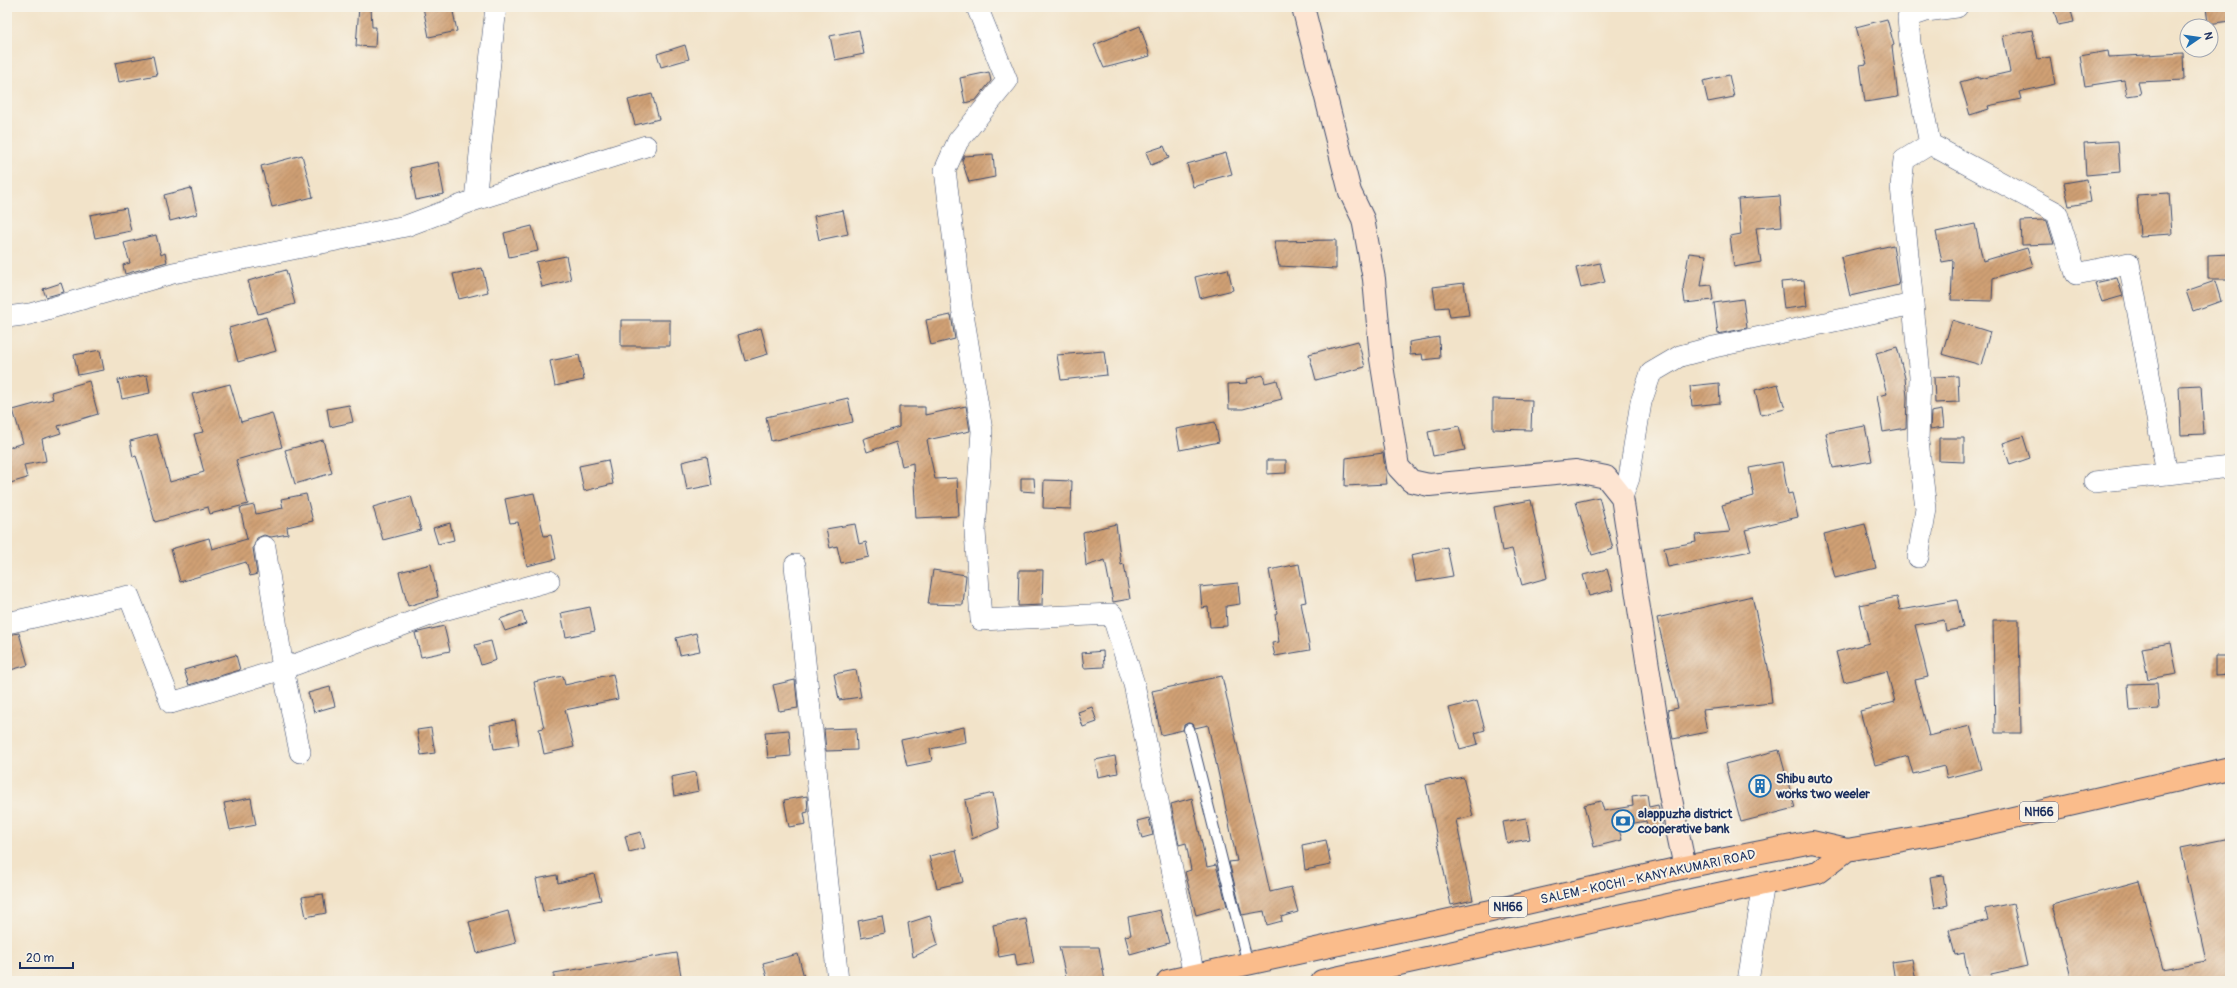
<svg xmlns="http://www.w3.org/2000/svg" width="2237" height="988" font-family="Pangolin,sans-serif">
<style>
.building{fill:url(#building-hatch)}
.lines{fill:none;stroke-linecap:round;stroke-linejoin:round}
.lane-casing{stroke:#3b4a6e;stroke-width:12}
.street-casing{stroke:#3b4a6e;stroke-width:22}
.secondary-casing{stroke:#3b4a6e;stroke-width:24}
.highway-casing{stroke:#3b4a6e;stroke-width:24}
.lane{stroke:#fff;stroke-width:10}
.street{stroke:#fff;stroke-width:21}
.secondary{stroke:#fde4d1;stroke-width:22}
.highway{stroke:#fabc8b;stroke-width:22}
.labels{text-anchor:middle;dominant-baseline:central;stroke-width:4;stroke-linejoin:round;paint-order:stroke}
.shield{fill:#f7f3e8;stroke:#5d6a87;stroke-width:1}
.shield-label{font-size:12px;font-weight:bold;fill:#1b2f5e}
.poi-label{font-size:13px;font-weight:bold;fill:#1b2f5e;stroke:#f7f3e8;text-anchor:start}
.street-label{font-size:13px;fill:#1b2f5e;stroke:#f7f3e8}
</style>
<defs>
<pattern id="building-hatch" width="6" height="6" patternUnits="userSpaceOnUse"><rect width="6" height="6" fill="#d0a074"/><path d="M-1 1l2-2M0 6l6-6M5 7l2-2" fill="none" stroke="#a88362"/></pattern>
</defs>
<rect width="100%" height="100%" fill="#f7f3e8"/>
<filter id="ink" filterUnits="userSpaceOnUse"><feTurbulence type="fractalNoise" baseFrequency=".025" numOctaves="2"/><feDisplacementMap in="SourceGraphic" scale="8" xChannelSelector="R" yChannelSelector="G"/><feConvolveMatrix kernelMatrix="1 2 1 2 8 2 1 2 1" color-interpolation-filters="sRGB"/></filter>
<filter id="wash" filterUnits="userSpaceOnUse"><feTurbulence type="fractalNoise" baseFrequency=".012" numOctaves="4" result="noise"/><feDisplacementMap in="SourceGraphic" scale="16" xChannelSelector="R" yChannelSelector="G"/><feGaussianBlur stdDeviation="0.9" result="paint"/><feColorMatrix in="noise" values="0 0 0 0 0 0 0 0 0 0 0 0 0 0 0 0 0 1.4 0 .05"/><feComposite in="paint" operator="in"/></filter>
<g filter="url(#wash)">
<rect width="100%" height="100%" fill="#f2e3c9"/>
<g id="blocks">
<path class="building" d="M359,7h12l1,20h4l-1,20 -19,-1z
M423,7h29l5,24 -28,6z
M2053,7h17l4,15 -16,3z
M2206,7h24v14l-22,3z
M1887,19l7,26 -2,1 6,51 -33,5 -5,-37 7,-1 -11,-37z
M1140,26l10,30 -46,12 -10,-23z
M859,30l5,24 -29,6 -5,-24z
M2032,30l6,29 12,-2 5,27 -36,8 2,7 -33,7 1,3 -19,6 -10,-33 19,-5v2l31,-7 -7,-36z
M685,45l4,14 -28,8 -4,-13z
M2108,51l1,6 74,-4 1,27 -46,2 3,12 -14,2 -3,-16 -39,6 -5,-30z
M153,56l4,19 -38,7 -4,-19z
M989,72l2,9 -15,19 -11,3 -5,-25z
M1729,75l5,22 -26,5 -5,-21z
M652,94l7,25 -24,6 -7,-25z
M2118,141l2,31 -34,3 -2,-32z
M1164,146l5,12 -18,7 -5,-13z
M1226,153l6,21 -26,7 1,2 -14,4 -6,-23z
M993,154l2,23 -26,5 -7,-21 2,-5z
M302,155l11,42 -41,10 -11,-41z
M438,162l6,32 -28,6 -6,-32z
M2087,179l4,23 -22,4 -5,-23z
M191,188l6,26 -27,7 -6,-26z
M2169,193l3,41 -32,2 -3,-41z
M1780,196l2,30 -26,2 5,34 -27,5 -4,-31 11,-2 -3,-35z
M126,208l5,23 -36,7 -5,-23z
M843,210l5,24 -29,6 -5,-24z
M2045,220l2,1 7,23 -32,1 -1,-24z
M1975,224l8,37 44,-13 6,18 -40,12 -1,23 -41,-1 2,-40 -11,2 -6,-30z
M532,226l6,25 -29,6 -5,-24z
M156,235l5,20 4,-2 2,9 -42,12 -2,-9 7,-2 -6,-20z
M1336,240v29l-57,-3 -5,-25z
M1893,245l6,40 -49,11 -9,-39z
M1689,253l17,2 -5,31 10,-1 2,15 -28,3 -2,-15z
M2230,254v25h-22v-24z
M566,256l5,24 -29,7 -6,-25z
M1600,263l5,19 -24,6 -5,-20z
M482,268l6,24 -29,7 -6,-25z
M1228,269l5,21 -33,8 -5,-21z
M286,270l9,34 -37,10 -10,-33z
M2117,278l6,18 -21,6 -7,-19z
M1804,280l3,26 -23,3 -3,-27z
M2215,281l6,20 -28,10 -7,-20z
M61,283l3,9 -18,5 -3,-8z
M1464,283l5,32 -19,2 -2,-10 -12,1 -3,-21z
M1743,299l4,29 -29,6 -4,-31z
M951,315l4,24 -24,6 -5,-25z
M266,317l10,34 -38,11 -9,-34z
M621,320h49v26h-49z
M1952,320l38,12 -9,33 -39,-11z
M761,328l7,26 -23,7 -7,-26z
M1439,337l1,21 -17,2 -1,-6 -12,1 -1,-13z
M1358,341l7,26 -49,13 -7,-26z
M1897,347l8,31 2,19 -1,31 -23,4 -6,-36 10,-2 -11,-41z
M100,350l4,20 -26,5 -4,-20z
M1104,351l3,24 -46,5 -4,-25z
M579,355l5,25 -29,6 -5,-25z
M147,375l3,18 -28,6 -4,-19z
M1263,375l2,8 12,-3 5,19 -39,10h-14l-1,-25 20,-1 -1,-4z
M1958,376l1,26 -24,1 -1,-26z
M89,381l9,33 -40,12 3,7 -19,6 4,22 -22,4 3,13 -20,6v-36l16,-5 -10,-33 40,-11 -2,-7z
M1719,383l1,20 -28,3 -2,-20z
M230,384l11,38 31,-9 10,34 -46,13 12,44 -38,10 -2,-7 -53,15 -15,-54 -4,-12 -3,1 -3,-16 27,-7 13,48 34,-10 -10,-38 9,-2 -11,-38z
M1778,384l7,25 -24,6 -6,-25z
M2201,385l3,49 -23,1 -2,-49z
M848,398l5,24 -82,19 -5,-24z
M1493,399l39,1 -1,30 -38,-1z
M349,405l4,17 -23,5 -3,-18z
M966,406l4,25 -43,9 8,39 22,-1 2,38 -43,2 -3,-55 -11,3 -6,-24 -29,10 -4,-13 36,-12v-20h26v8z
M1942,410l2,17 -14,2 1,-17z
M1215,422l4,20 -39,8 -4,-21z
M1459,426l6,24 -32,6 -5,-24z
M1865,426l7,35 -39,7 -7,-35z
M2023,436l7,22 -20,7 -7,-22z
M1939,438h25v24l-25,-1z
M323,440l9,33 -37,11 -10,-34z
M1383,453l4,31 -42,2 1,-28z
M707,456l5,29 -25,5 -5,-28z
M608,460l5,24 -29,7 -5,-25z
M1267,460h19v13l-19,1z
M1782,462l6,32 4,-1 6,24 -53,13 6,21 -83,16 -4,-19 32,-6 -1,-7 35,-3 -8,-27 32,-9 -5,-28z
M1021,478h13l1,14 -14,-1z
M1044,480l28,1 -1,28 -28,-1z
M534,493l10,43 7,-1 5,24 -29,7 -9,-44 -8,1 -5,-24z
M306,494l7,27 -26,6 1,7 -17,3 -7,-2 -7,3 -4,10 4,26 -7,2 -4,-14 -66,20 -9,-33 38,-11 3,11 35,-10 -7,-31 14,-3 2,9 27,-6 -2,-9z
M411,496l10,34 -38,10 -10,-33z
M1599,497l14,52 -21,6 -16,-53z
M1531,500l16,78 -25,7 -10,-36 -10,2 -8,-44z
M450,523l4,17 -16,4 -5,-16z
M855,524l4,20 7,-2 3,15 -28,6 -4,-17 -7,2 -4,-19z
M1116,524l5,41 3,-1 6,35 -17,3 -8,-42 -19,6 -3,-34z
M1865,524l11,44 -41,10 -11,-44z
M1447,547l6,29 -37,6 -5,-27z
M431,564l7,33 -30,9 -9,-34z
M1299,564l7,38 -5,1 9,47 -35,6 -3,-13 7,-1 -4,-28 2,-1 -8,-43z
M1607,569l6,21 -24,6 -6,-21z
M933,570l33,5 -3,30 -35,-1z
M1019,570h24l-1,35 -24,1z
M1238,583l2,21 -14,2 1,20 -17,1 -2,-20 -6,1 -2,-21z
M1752,596l16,71 4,36 -69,7 4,22 -34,7 -5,-29 10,-2 -21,-90z
M1897,597l3,13 57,-10 6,28 -17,3 -2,-11 -29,5 13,52 -13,3 14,56 41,-10 12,43 -35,9 -3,-12 -31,8 -5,-18 -33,9 -15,-54 35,-9 -8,-31 -43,11 -8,-30 33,-9 -9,-38z
M590,607l5,24 -29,6 -5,-24z
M522,611l4,13 -21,7 -5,-12z
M1993,620h26l2,113h-26z
M444,626l6,25 -29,6 -6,-24z
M19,633l9,32 -21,6v-36z
M696,633l4,18 -20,4 -4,-17z
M491,641l5,19 -15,5 -6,-20z
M2171,643l6,31 -29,5 -6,-31z
M1103,651l1,16 -20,1 -2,-15z
M236,655l4,15 -51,15 -5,-15z
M2215,656h15v18l-15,1z
M856,670l5,27 -22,3 -5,-26z
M613,674l5,25 -53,11 9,37 -30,7 -5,-25 5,-1 -10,-46 29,-6 2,9z
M1222,676l48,216 21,-5 7,25 -17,5 1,4 -15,4 -3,-14 -22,4 -13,-53 8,-1 -29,-136 -13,3 -2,-4 -5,-1 -4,2 -1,5 -22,5 -9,-44z
M795,680l3,28 -19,3 -6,-26z
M2157,683l2,26 -29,2 -2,-27z
M330,687l5,19 -21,6 -6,-19z
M1477,701l8,29 -10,3 3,11 -18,5 -11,-41z
M1092,707l5,15 -14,5 -5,-15z
M515,720l4,25 -25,4 -4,-24z
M964,727l2,15 -36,7 2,12 -25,5 -6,-26z
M431,728l4,25 -14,2 -4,-25z
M856,728l1,22 -31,1 -2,-22z
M789,730l2,26 -23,2 -3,-26z
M1779,750l16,58 -54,14 -16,-58z
M1115,756l3,17 -20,4 -3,-17z
M696,772l3,19 -25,5 -3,-19z
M1463,777l10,39 -17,4 17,80 -22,5 -25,-120z
M993,793l6,35 -27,11 -7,-39z
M1647,794l2,13 9,-2 5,24 -14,3 -3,-11 -28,5 4,14 -28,7 -10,-42 17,-4 3,10 29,-5 -1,-10z
M807,796l1,16 -4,1 2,11 -17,3 -5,-27z
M251,798l5,27 -26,5 -6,-27z
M1192,798l15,69 9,-2 11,41 -31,9 -11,-43 6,-2 -5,-27 -7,2 -8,-41z
M1149,818l4,17 -11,3 -5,-17z
M1526,818l4,21 -23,4 -4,-21z
M641,832l4,16 -16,4 -4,-16z
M2230,838v143h-158l-20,-76 87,-24 24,88 43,-8 -25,-113z
M1326,840l5,25 -26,5 -3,-25z
M956,850l7,32 -26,6 -8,-32z
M594,874l7,26 -58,12 -7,-33 21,-4 1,8z
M1943,875l5,30 -13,3 -5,-31z
M323,894l3,19 -20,4 -4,-20z
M2013,903l14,63 -36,8 1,4 -23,3 -5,-28 -9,2 -6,-25 39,-10 -3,-11z
M1160,910l9,33 -39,11 -5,-18 6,-1 -3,-18z
M508,911l8,32 -39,10 -8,-31z
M882,916l3,17 -24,5 -3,-17z
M930,916l8,29 -25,12 -5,-34z
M1026,919l8,44 -17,3 -2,-12 -16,3 -6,-32z
M1059,947h40l6,34h-38z
M677,953l5,28h-128v-8z
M798,954l7,27h-37l-5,-18z
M1912,959l4,22h-21l-3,-19z"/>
</g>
</g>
<g filter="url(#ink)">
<use href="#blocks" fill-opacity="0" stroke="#3b4a6e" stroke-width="1"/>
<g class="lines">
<g class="lane-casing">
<path id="lane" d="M1189,729l59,235"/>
</g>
<g class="street-casing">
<path id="street" d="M977,7l30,74 -49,60 -13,29 17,137 20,124 -7,100 6,89 131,-6 22,70 60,292
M1930,144l127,69 19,61 53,-11 38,211
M475,200l171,-54
M1913,304l7,73 -2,64 8,68 -8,48
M7,317l23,-3 143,-41 233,-47 69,-26 21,-193
M2094,482l136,-15
M1622,497l7,-19 12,-76 10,-29 29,-17 34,-9 199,-43 -12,-118 3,-26 26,-16 -20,-101 -2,-26 18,-6 31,-4
M265,547l18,122 17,83
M795,565l43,416
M7,623l122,-27 42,107 112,-34 161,-59 105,-29
M1748,981l16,-98"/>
</g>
<g class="secondary-casing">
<path id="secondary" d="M1303,7l47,185 13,27 11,60 7,80 17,108 13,14 18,4 147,-14 30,6 16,20c19,123 36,248 63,370"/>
</g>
<g class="highway-casing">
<path id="highway" d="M1168,981l323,-70 194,-44 127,-25 35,8 118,-21 265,-61
M1322,981l496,-109 29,-22"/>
</g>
<use href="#lane" class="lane"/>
<use href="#street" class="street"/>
<use href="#secondary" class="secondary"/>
<use href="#highway" class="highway"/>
</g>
</g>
<defs>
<g id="building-ring" transform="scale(1.15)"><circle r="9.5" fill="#f7f3e8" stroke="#1f6fb2" stroke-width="1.5"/><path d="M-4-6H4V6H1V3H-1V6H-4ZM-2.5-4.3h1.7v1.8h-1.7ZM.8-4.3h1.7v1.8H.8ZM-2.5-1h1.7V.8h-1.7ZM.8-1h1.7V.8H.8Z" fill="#1f6fb2"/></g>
<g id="bank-ring" transform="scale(1.15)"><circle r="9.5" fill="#f7f3e8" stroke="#1f6fb2" stroke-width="1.5"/><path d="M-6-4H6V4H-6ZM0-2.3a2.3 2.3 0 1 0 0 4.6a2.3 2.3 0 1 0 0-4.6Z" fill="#1f6fb2"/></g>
</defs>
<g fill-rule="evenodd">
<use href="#building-ring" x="1760" y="786"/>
<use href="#bank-ring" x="1623" y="821"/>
</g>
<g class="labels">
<g class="shield">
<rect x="2020" y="802" width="38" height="20" rx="3"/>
<rect x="1489" y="897" width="38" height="20" rx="3"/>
</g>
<g class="shield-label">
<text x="2039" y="812">NH66</text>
<text x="1508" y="907">NH66</text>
</g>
<g class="poi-label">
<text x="1776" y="779">Shibu auto<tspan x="1776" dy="15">works two weeler</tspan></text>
<text x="1638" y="814">alappuzha district<tspan x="1638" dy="15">cooperative bank</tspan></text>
</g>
<g class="street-label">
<text transform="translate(1648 877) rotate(-12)">SALEM - KOCHI - KANYAKUMARI ROAD</text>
</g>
</g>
<rect width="2237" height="988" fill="none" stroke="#f7f3e8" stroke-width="24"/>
<g transform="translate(2199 38) rotate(77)"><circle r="19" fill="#f7f3e8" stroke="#9fa5b1"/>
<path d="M0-3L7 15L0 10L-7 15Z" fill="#1f6fb2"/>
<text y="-6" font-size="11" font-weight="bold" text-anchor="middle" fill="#1b2f5e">N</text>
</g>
<path d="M20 962v6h53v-6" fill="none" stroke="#1b2f5e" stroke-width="2"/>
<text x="26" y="962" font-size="12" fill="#1b2f5e" stroke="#f7f3e8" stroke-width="3" paint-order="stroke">20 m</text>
</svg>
